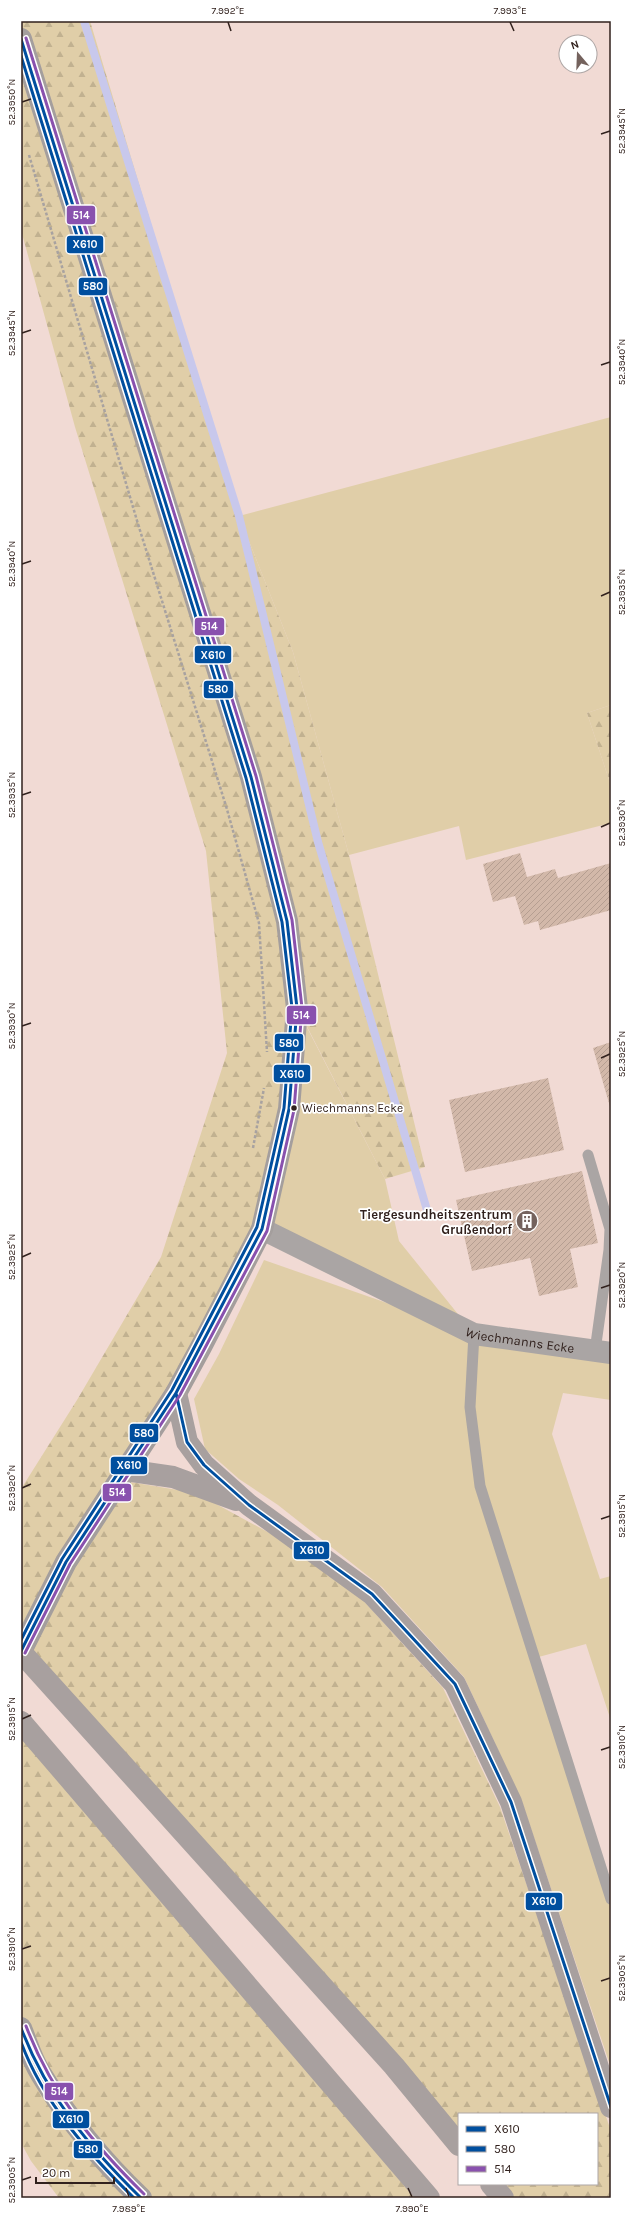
<svg xmlns="http://www.w3.org/2000/svg" width="632" height="2219" font-family="Karla,sans-serif">
<style>
.green{fill:#e0cea8}
.forest{fill:url(#forest-firs)}
.lines{fill:none;stroke-linecap:round;stroke-linejoin:round}
.stream{stroke:#c8c8ec;stroke-width:8}
.building{fill:url(#building-hatch)}
.path{stroke:#a8a2a0;stroke-width:2.5;stroke-dasharray:3 2;stroke-linecap:butt}
.service{stroke:#aaa5a4;stroke-width:11}
.minor{stroke:#aaa5a4;stroke-width:22}
.primary{stroke:#a49e9d;stroke-width:22}
.trunk{stroke:#a8a09f;stroke-width:22}
.bus-1-casing{stroke:#fff;stroke-width:6}
.bus-2-casing{stroke:#fff;stroke-width:6}
.bus-3-casing{stroke:#fff;stroke-width:6}
.bus-1{stroke:#004f9f;stroke-width:3}
.bus-2{stroke:#004e9e;stroke-width:3}
.bus-3{stroke:#8951ae;stroke-width:3}
.ticks{fill:none;stroke:#31211d;stroke-width:1.5}
.bus-dot{fill:#31211d;stroke:#fff;stroke-width:1.5}
.labels{text-anchor:middle;dominant-baseline:central;stroke-width:3.5;stroke-linejoin:round;paint-order:stroke}
.bus-label{font-size:12px;fill:#31211d;stroke:#fff;text-anchor:start}
.poi-label{font-size:13px;font-weight:bold;fill:#31211d;stroke:#fff;text-anchor:end}
.street-label{font-size:13px;fill:#31211d;stroke:#fff}
.line-badge{stroke:#fff;stroke-width:1.5}
.badge-label{font-size:11px;text-anchor:middle;font-weight:bold;fill:#fff}
.neatline{fill:none;stroke:#31211d;stroke-width:1.5}
.ticks-label{font-size:10px;text-anchor:middle;fill:#31211d}
</style>
<defs>
<pattern id="forest-firs" width="22" height="20" patternUnits="userSpaceOnUse"><rect width="22" height="20" fill="#e0cea8"/><path d="M5 1l3.5 6h-7zM16 11l3.5 6h-7z" fill="#c1b190"/></pattern>
<pattern id="building-hatch" width="6" height="6" patternUnits="userSpaceOnUse"><rect width="6" height="6" fill="#d2b8a9"/><path d="M-1 1l2-2M0 6l6-6M5 7l2-2" fill="none" stroke="#b59e91"/></pattern>
</defs>
<rect width="100%" height="100%" fill="#f1dad4"/>
<path class="green" d="M611,417v288l-24,8 24,73v37l-145,37 -7,-34 -110,29 -56,-203 -54,-136z
M297,1008l88,171 14,62 75,93 137,19v47l-48,-7 -11,41 48,145 11,-3v145l-25,-77 -51,14 76,233v177l-90,-269 -57,-122 -82,-90 -104,-82 -39,-26 -34,-30 -11,-50 25,-45 45,-94 206,72 -208,-103z"/>
<path class="forest" d="M21,21h69l149,495 54,136 56,203 76,312 -40,12 -87,-170 -36,220 -132,253 66,11 101,55 64,50 82,90 57,119 111,324v67h-108l-12,-14h106v-70h-138v31l-438,-494v-162l56,-89 84,-143 66,-204 -21,-202 -131,-424 -54,-197z
M611,705v81l-24,-73z
M21,1728l408,470h-370l-28,-37 -10,-18z"/>
<g class="lines">
<path class="stream" d="M84,21l155,495 79,326 109,368"/>
</g>
<path class="building" d="M520,853l7,24 28,-8 3,9 53,-15v47l-71,20 -2,-9 -14,4 -9,-29 -22,6 -10,-38z
M611,1042v68l-18,-62z
M548,1078l16,72 -99,22 -16,-72z
M582,1171l16,72 -28,6 8,38 -39,9 -9,-38 -58,13 -16,-71z"/>
<g class="lines">
<path class="path" d="M29,155l109,369 88,282 33,117 8,129
M253,1148l11,-60"/>
<path class="service" d="M588,1155l22,74 -1,21 -14,101
M474,1334l-4,73 10,79 131,413"/>
<path class="minor" id="s1" d="M262,1229l212,105 137,19"/>
<path class="primary" d="M21,39l230,738 36,144 10,87 -8,101 -27,120 -61,118 -25,46 -110,169 -45,89
M21,2028c6,15 11,32 20,46 27,45 62,88 100,124"/>
<path class="trunk" d="M176,1393l11,49 17,23 45,40 123,89 83,90 56,118 100,305
M125,1470l48,7 63,23
M21,1652l373,414 65,79
M21,1722l408,476
M491,2184l12,14"/>
<g class="bus-1-casing">
<path id="bus-1" d="M21,39l230,738 36,144 10,87 -8,101 -27,120 -86,164 -110,169 -45,89
M176,1393l11,49 17,23 45,40 123,89 83,90 56,118 100,305
M21,2028c26,68 68,119 120,170"/>
</g>
<g class="bus-2-casing">
<path id="bus-2" d="M21,56l225,722 36,144 10,86 -8,100 -27,119 -85,163 -110,169 -41,81
M21,2042c22,60 68,112 113,156"/>
</g>
<g class="bus-3-casing">
<path id="bus-3" d="M25,1653l45,-89 110,-169 87,-164 27,-121 8,-102 -10,-88 -36,-144 -230,-738
M26,2026c26,68 67,118 118,168"/>
</g>
<use href="#bus-1" class="bus-1"/>
<use href="#bus-2" class="bus-2"/>
<use href="#bus-3" class="bus-3"/>
</g>
<path class="ticks" d="M228,22l3,9M510,22l4,9M22,102l9,-3M601,134l9,-3M22,333l9,-3M601,365l9,-3M22,564l9,-3M601,596l9,-4M22,795l9,-3M601,827l9,-4M22,1026l9,-3M601,1058l9,-4M22,1257l9,-4M601,1288l9,-3M22,1488l9,-4M601,1519l9,-3M22,1719l9,-4M601,1750l9,-3M22,1949l9,-3M601,1981l9,-3M22,2180l9,-3M126,2188l3,9M408,2188l4,9"/>
<defs>
<g id="building-disc" transform="scale(1.15)"><circle r="9.5" fill="#74625d" stroke="#fff"/><path d="M-4-6H4V6H1V3H-1V6H-4ZM-2.5-4.3h1.7v1.8h-1.7ZM.8-4.3h1.7v1.8H.8ZM-2.5-1h1.7V.8h-1.7ZM.8-1h1.7V.8H.8Z" fill="#fff"/></g>
</defs>
<g fill-rule="evenodd">
<use href="#building-disc" x="527" y="1221"/>
</g>
<circle class="bus-dot" cx="294" cy="1108" r="3.5"/>
<g class="labels">
<g class="bus-label">
<text x="302" y="1108">Wiechmanns Ecke</text>
</g>
<g class="poi-label">
<text x="512" y="1214">Tiergesundheitszentrum<tspan x="512" dy="15">Grußendorf</tspan></text>
</g>
<g class="street-label">
<text stroke="none"><textPath href="#s1" startOffset="283">Wiechmanns Ecke</textPath></text>
</g>
</g>
<g class="line-badge">
<rect x="66" y="205" width="30" height="20" rx="4" fill="#8951ae"/>
<rect x="66" y="235" width="38" height="19" rx="4" fill="#004f9f"/>
<rect x="78" y="277" width="30" height="19" rx="4" fill="#004e9e"/>
<rect x="194" y="617" width="31" height="19" rx="4" fill="#8951ae"/>
<rect x="194" y="645" width="38" height="19" rx="4" fill="#004f9f"/>
<rect x="203" y="680" width="31" height="19" rx="4" fill="#004e9e"/>
<rect x="286" y="1005" width="31" height="20" rx="4" fill="#8951ae"/>
<rect x="274" y="1033" width="30" height="19" rx="4" fill="#004e9e"/>
<rect x="273" y="1064" width="38" height="19" rx="4" fill="#004f9f"/>
<rect x="129" y="1423" width="30" height="20" rx="4" fill="#004e9e"/>
<rect x="110" y="1456" width="38" height="19" rx="4" fill="#004f9f"/>
<rect x="102" y="1483" width="30" height="19" rx="4" fill="#8951ae"/>
<rect x="293" y="1541" width="37" height="19" rx="4" fill="#004f9f"/>
<rect x="525" y="1892" width="38" height="19" rx="4" fill="#004f9f"/>
<rect x="44" y="2082" width="30" height="19" rx="4" fill="#8951ae"/>
<rect x="52" y="2110" width="38" height="19" rx="4" fill="#004f9f"/>
<rect x="73" y="2140" width="30" height="19" rx="4" fill="#004e9e"/>
</g>
<g class="badge-label">
<text x="81" y="219">514</text>
<text x="85" y="248">X610</text>
<text x="93" y="290">580</text>
<text x="209" y="630">514</text>
<text x="213" y="659">X610</text>
<text x="218" y="693">580</text>
<text x="301" y="1019">514</text>
<text x="289" y="1047">580</text>
<text x="292" y="1078">X610</text>
<text x="144" y="1437">580</text>
<text x="129" y="1469">X610</text>
<text x="117" y="1496">514</text>
<text x="312" y="1554">X610</text>
<text x="544" y="1905">X610</text>
<text x="59" y="2095">514</text>
<text x="71" y="2123">X610</text>
<text x="88" y="2153">580</text>
</g>
<rect width="632" height="2219" fill="none" stroke="#ffffff" stroke-width="44"/>
<rect x="458" y="2113" width="140" height="72" fill="#ffffff" stroke="#ada6a5"/>
<rect x="466" y="2126" width="20" height="6" fill="#004f9f" stroke="#ada6a5"/>
<text x="494" y="2133" font-size="12" fill="#31211d">X610</text>
<rect x="466" y="2146" width="20" height="6" fill="#004e9e" stroke="#ada6a5"/>
<text x="494" y="2153" font-size="12" fill="#31211d">580</text>
<rect x="466" y="2166" width="20" height="6" fill="#8951ae" stroke="#ada6a5"/>
<text x="494" y="2173" font-size="12" fill="#31211d">514</text>
<g transform="translate(578 54) rotate(341)"><circle r="19" fill="#ffffff" stroke="#ada6a5"/>
<path d="M0-3L7 15L0 10L-7 15Z" fill="#74625d"/>
<text y="-6" font-size="11" font-weight="bold" text-anchor="middle" fill="#31211d">N</text>
</g>
<path d="M36 2177v6h78v-6" fill="none" stroke="#31211d" stroke-width="2"/>
<text x="42" y="2177" font-size="12" fill="#31211d" stroke="#ffffff" stroke-width="3" paint-order="stroke">20 m</text>
<rect x="22" y="22" width="588" height="2175" class="neatline"/>
<g class="ticks-label">
<text x="228" y="14">7.992°E</text>
<text x="510" y="14">7.993°E</text>
<text transform="translate(11 102) rotate(-90)" y="4">52.3950°N</text>
<text transform="translate(621 131) rotate(-90)" y="4">52.3945°N</text>
<text transform="translate(11 333) rotate(-90)" y="4">52.3945°N</text>
<text transform="translate(621 362) rotate(-90)" y="4">52.3940°N</text>
<text transform="translate(11 564) rotate(-90)" y="4">52.3940°N</text>
<text transform="translate(621 592) rotate(-90)" y="4">52.3935°N</text>
<text transform="translate(11 795) rotate(-90)" y="4">52.3935°N</text>
<text transform="translate(621 823) rotate(-90)" y="4">52.3930°N</text>
<text transform="translate(11 1026) rotate(-90)" y="4">52.3930°N</text>
<text transform="translate(621 1054) rotate(-90)" y="4">52.3925°N</text>
<text transform="translate(11 1257) rotate(-90)" y="4">52.3925°N</text>
<text transform="translate(621 1285) rotate(-90)" y="4">52.3920°N</text>
<text transform="translate(11 1488) rotate(-90)" y="4">52.3920°N</text>
<text transform="translate(621 1516) rotate(-90)" y="4">52.3915°N</text>
<text transform="translate(11 1719) rotate(-90)" y="4">52.3915°N</text>
<text transform="translate(621 1747) rotate(-90)" y="4">52.3910°N</text>
<text transform="translate(11 1949) rotate(-90)" y="4">52.3910°N</text>
<text transform="translate(621 1978) rotate(-90)" y="4">52.3905°N</text>
<text transform="translate(11 2180) rotate(-90)" y="4">52.3905°N</text>
<text x="129" y="2212">7.989°E</text>
<text x="412" y="2212">7.990°E</text>
</g>
</svg>
